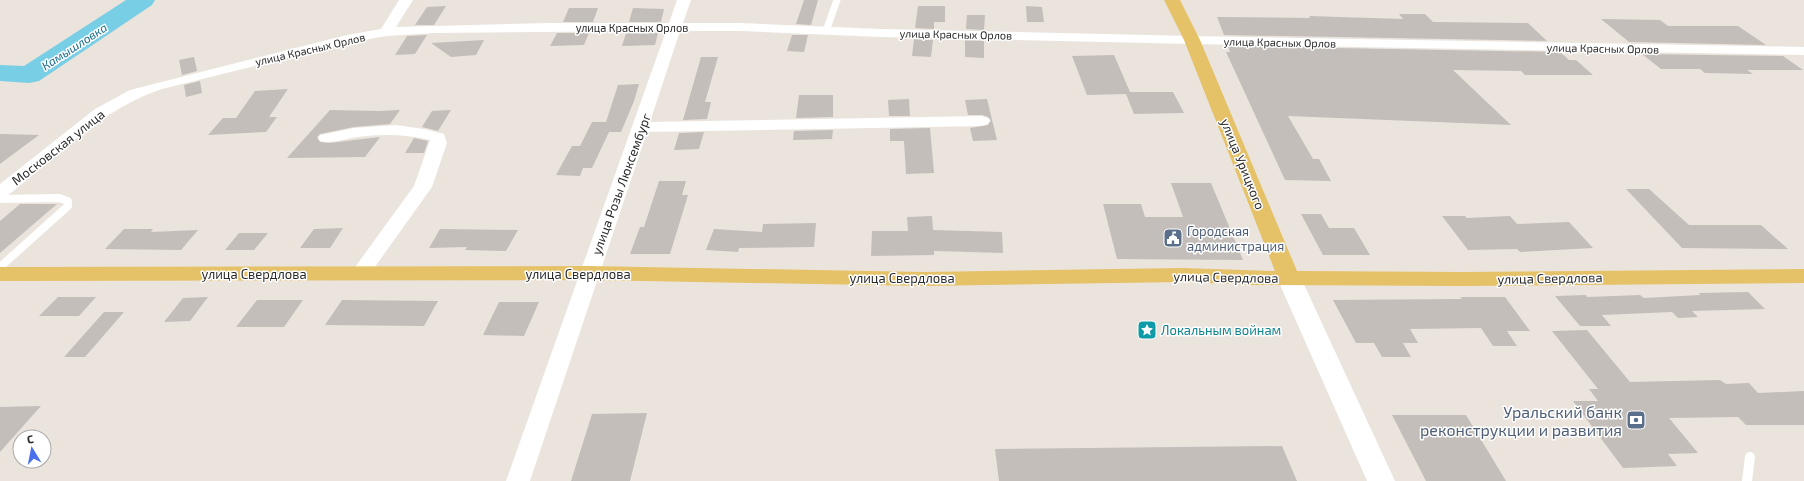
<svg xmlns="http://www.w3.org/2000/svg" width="1804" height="481" font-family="'Exo 2',sans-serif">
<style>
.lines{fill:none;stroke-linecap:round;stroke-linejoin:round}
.river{fill:#78cee5;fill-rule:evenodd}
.building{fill:#c3beb9}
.lane-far2{stroke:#fff;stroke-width:7}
.lane-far1{stroke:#fff;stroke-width:8}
.lane{stroke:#fff;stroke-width:10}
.street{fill:#fff;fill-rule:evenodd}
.secondary{fill:#fff;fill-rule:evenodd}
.primary{fill:#e5c168;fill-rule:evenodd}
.labels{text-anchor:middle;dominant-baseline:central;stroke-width:3;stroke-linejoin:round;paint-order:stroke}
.far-street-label{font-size:11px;fill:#2a2a2a;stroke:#fff}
.far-water-label{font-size:12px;font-style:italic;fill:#186d90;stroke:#fff}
.street-label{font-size:13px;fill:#2a2a2a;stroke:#fff}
.service-label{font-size:13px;fill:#4e5e75;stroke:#fff;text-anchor:start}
.culture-label{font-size:13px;fill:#0d838f;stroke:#fff;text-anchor:start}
.near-service-label{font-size:16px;fill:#4e5e75;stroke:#fff;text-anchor:end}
</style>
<rect width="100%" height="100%" fill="#ebe4dd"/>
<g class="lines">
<path class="river" d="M126,0h29l-3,5 -113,76 -10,2 -29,-2v-16l24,1z"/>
</g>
<path class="building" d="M804,0h14l-7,25 -15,-1z
M446,6l-12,19h-19l12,-18z
M918,6h27v16h-11v7l-19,-1z
M1026,6l16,1 2,15h-17z
M569,8h29l-5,14h-30z
M633,8l31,1 -3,13h-32z
M1399,14h26l8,8 95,1 19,18 -323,-6 -7,-18 93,1 -1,-2 94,3z
M967,15h18l-1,15 -18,-1z
M1601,19l59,1 8,6h70l28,19 -137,-3z
M557,33h32l-5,12 -34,1z
M626,33h32l-3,12 -33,1z
M427,35l-12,19 -20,1 12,-19z
M792,35h16l-4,17 -17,-1z
M914,39l19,1 -2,17 -19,-1z
M484,40l-8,15 -25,2 -20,-14z
M965,40l19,1v17l-19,-1z
M1228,46l332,6 9,8h7l17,15h-68l-4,-4 -68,-1 58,55 -223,-9 25,43h6l12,22 -46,-1 -59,-128h4z
M1642,54l141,2 20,14h-56l6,4 -48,-1 -5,-4h-39z
M1114,55l16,37h43l11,21 -50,1 -8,-20 -39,1 -15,-39z
M194,57l3,14 -15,4 -3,-15z
M701,57h17l-13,45h6l-4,17 -24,1z
M200,81l2,12 -16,4 -2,-12z
M639,84l-5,17 -13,31h-12l-17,36h-9l-3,8 -24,-1 16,-29h8l12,-24h14l12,-37z
M288,89l-19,28h8l-11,15 -58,3 15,-17h13l19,-27z
M799,95h34v22l-37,1z
M909,99l1,17h-21l-1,-16z
M987,99l10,41 -24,1 -3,-13 18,-3 3,-5 -3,-3 -6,-2h-14l-3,-15z
M330,110l49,1 21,-1 -10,14 -36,3 -34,7 -3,3 3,5 9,1 51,-6 -15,20 -78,1z
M451,110l-13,21 -16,-4 10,-16z
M930,128l4,45 -28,1 -2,-33h-14v-12z
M833,130l-1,9 -39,1 1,-9z
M704,132l-5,17 -25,1 5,-17z
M0,134l39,1 -39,29z
M414,138l14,3 -4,12h-19z
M659,181h27l-4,14h6l-18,59h-40l10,-27h4z
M1171,183h40l32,77 -126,-1 -14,-55h38l4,13h38z
M1626,189h23l40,36h72l27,24 -106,-1z
M20,204h37l-57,49v-32z
M1301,214h20l8,14h25l16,27h-47z
M932,216l1,14 69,2 1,21 -69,-2v4l-63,1 1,-25h36l-1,-14z
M1442,216h23l2,2 43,-2 7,8 52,-2 24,26 -73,4 -3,-3 -49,1z
M816,223l-2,24 -75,1 -1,4 -32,-2 8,-21 48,3 1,-8z
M343,228l-13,20h-30l14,-19z
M124,229h29l-2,3 47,-2 -17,20 -76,-1z
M440,229l78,1 -12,21 -41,-1 2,-3 -38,1z
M239,233h29l-14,17h-29z
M1748,292l17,17 -73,2 6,6 -20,1 -6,-6 -70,3 9,11h-31l-25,-30 31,-1 1,2 53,-2 4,3 56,-3 -1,-2z
M58,297h38l-17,19h-40z
M208,297l-18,24 -26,1 19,-24z
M1460,297h45l25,34h-23l10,15h-24l-12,-18 -71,1 8,14h-15l8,14h-29l-8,-14h-18l-23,-43 129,-1z
M257,300h46l-19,27h-48z
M342,300l96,1 -14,25 -99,-1z
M499,302h40l-15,34 -41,-1z
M104,312h20l-39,45h-21z
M1587,330l43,52 90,-2 6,4 23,-1 9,10 46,-2v34h-58l-8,-8 -69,1 29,35 -30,1 9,12 -54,2 -50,-67h25l-9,-12h9l-46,-58z
M41,406l-41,46v-45z
M647,413l-17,68h-59l21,-67z
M1392,415h74l40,66h-80z
M1282,446l15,35h-298l-4,-32z"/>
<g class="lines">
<path class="lane-far2" d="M826,31l11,-31"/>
<path class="lane-far1" d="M0,199l59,-1 9,3v5l-68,61"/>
<path class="lane" d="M1747,481l3,-24"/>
<path class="street" d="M399,0h14l-17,27 154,-4h119l8,-23h14l-8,23h58l139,6 312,7 612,11v8l-612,-11 -312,-7 -139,-6h-61l-30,91 332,-6 6,2 2,3 -2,3 -6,2 -335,6 -117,349h-24l160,-450 -231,2 -49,3 -39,7 -185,46c-59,19 -107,69 -156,108l-6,1v-14l95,-75 35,-19 217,-55 34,-6z
M396,125l28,4 20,5 3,9 -15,44 -65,91 -7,2 -7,-2 -3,-4 64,-88 16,-46c-24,-6 -49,-6 -73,-3 -12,2 -25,7 -37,4l-2,-3 2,-3 34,-7z"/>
<path class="secondary" d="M1289,271l8,2 4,5 94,203h-28l-90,-203 4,-5z"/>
<path class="primary" d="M1164,0h16l20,40 97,231 165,1 342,-3v14l-342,3 -205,-1 -75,-3 -258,4 -336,-6 -588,1v-14l588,-1 336,6 258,-4 93,3 -91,-231z"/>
</g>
<defs>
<g id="civic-square" transform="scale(1)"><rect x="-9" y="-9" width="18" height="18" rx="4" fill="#5c6f8a" stroke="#fff"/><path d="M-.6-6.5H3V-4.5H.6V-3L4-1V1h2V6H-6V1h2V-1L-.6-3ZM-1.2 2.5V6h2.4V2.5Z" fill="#fff"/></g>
<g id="sight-square" transform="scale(1)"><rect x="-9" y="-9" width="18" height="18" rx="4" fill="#0f9aa8" stroke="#fff"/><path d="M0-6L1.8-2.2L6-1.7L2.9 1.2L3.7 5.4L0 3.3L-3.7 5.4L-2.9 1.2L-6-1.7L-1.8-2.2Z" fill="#fff"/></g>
<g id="bank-square" transform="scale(1)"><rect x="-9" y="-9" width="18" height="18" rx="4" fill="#5c6f8a" stroke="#fff"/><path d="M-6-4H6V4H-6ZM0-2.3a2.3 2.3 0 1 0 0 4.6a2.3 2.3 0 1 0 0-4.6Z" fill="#fff"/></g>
</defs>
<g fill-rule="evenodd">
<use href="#civic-square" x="1173" y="238"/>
<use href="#sight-square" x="1147" y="330"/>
<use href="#bank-square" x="1636" y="420"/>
</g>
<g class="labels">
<g class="far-street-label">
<text x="632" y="27">улица Красных Орлов</text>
<text transform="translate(956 34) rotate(1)">улица Красных Орлов</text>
<text transform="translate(1280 42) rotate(1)">улица Красных Орлов</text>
<text transform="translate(1603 48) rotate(1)">улица Красных Орлов</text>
<text transform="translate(310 49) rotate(-13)">улица Красных Орлов</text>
</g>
<g class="far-water-label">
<text transform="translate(74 46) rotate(-33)">Камышловка</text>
</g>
<g class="street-label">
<text transform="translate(58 147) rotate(-38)">Московская улица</text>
<text transform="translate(1243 164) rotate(68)">улица Урицкого</text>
<text transform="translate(621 184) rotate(-70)">улица Розы Люксембург</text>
<text x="254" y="274">улица Свердлова</text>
<text x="578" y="274">улица Свердлова</text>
<text transform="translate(1226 277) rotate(1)">улица Свердлова</text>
<text x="902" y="278">улица Свердлова</text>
<text transform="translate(1550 278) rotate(-1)">улица Свердлова</text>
</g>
<g class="service-label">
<text x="1187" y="231">Городская<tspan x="1187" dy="15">администрация</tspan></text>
</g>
<g class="culture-label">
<text x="1161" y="330">Локальным войнам</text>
</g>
<g class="near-service-label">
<text x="1622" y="411">Уральский банк<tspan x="1622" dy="18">реконструкции и развития</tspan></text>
</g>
</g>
<g transform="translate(32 449) rotate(350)"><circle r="19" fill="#ffffff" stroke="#aaaaaa"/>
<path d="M0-3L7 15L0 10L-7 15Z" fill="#4a71eb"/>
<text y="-6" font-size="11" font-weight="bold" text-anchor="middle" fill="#2a2a2a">С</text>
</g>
</svg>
